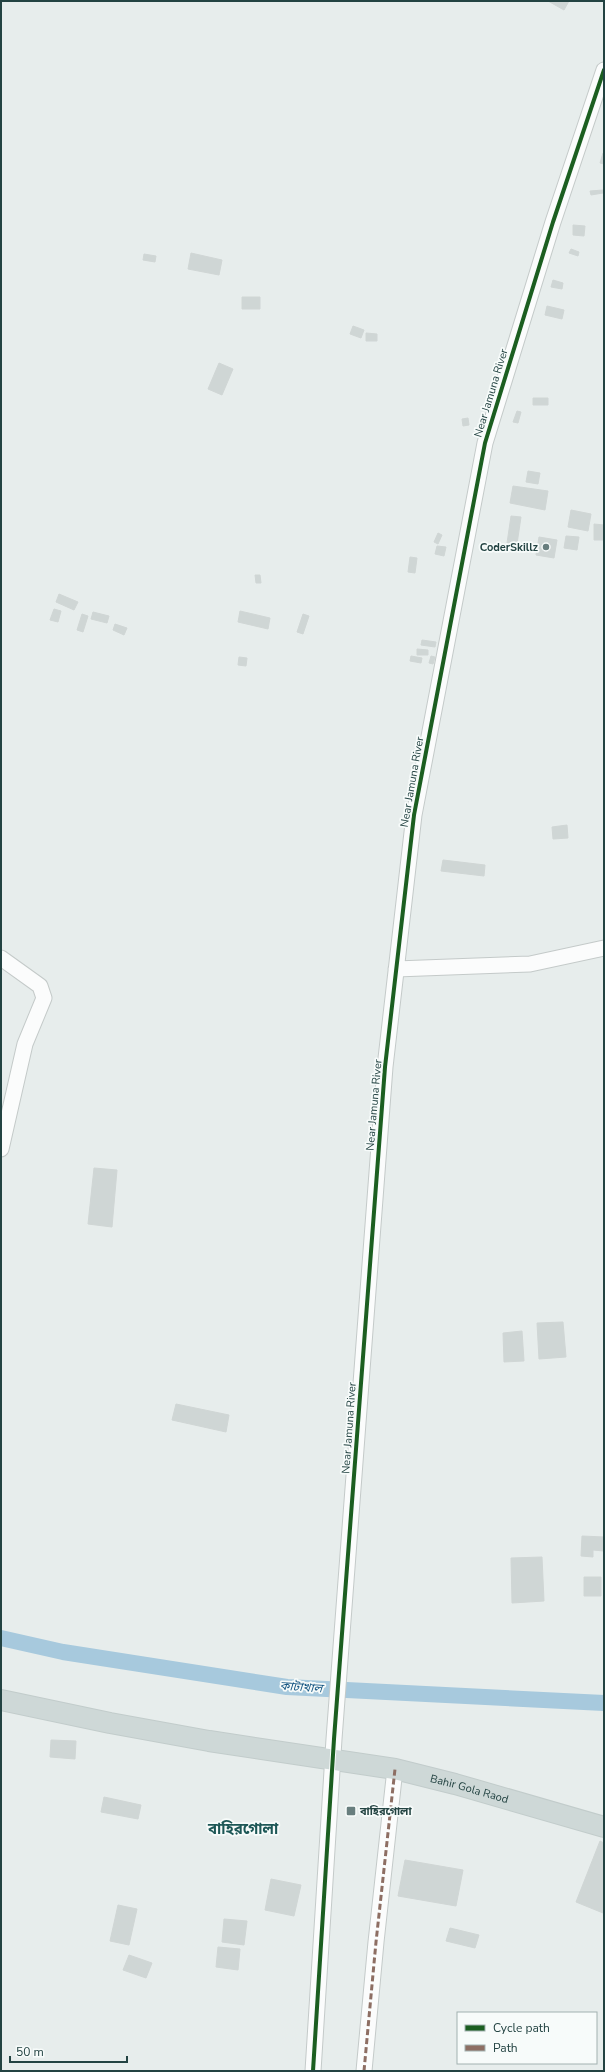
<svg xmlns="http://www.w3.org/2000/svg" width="605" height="2072" font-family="'Nunito Sans','Noto Sans Bengali',sans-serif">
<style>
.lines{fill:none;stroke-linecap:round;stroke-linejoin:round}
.canal{stroke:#a7c9dd;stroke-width:16}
.building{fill:#cfd6d5;stroke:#d0d6d5}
.minor-casing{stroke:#c4cac9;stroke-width:17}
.major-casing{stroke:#c2cccb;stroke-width:22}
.minor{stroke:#fbfcfc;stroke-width:15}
.major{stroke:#ced8d7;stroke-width:20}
.quiet{stroke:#8d6e63;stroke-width:3;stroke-dasharray:6 3;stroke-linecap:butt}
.cycleway-casing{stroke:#f7fbfa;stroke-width:6}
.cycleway{stroke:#1b5e20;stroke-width:4}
.poi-dot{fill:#687e7e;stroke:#f7fbfa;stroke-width:1.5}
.labels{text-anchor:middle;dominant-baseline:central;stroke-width:3.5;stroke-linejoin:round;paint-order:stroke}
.street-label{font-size:11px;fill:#234342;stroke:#f7fbfa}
.poi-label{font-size:11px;font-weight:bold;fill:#234342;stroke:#f7fbfa;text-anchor:end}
.water-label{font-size:12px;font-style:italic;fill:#185884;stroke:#f7fbfa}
.district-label{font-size:15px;font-weight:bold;fill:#1d5756;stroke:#f7fbfa}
</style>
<rect width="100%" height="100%" fill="#e7edec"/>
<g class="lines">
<path class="canal" d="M1,1638l62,14 224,35 317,16"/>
</g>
<path class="building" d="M548,1h21l-5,9z
M603,153h1v11l-4,-1z
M603,190v3l-12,2 -1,-4z
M573,225l12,1 -1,10 -11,-1z
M571,249l8,3 -1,4 -9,-3z
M191,253l31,7 -3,15 -31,-6z
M144,254l12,2 -1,6 -12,-2z
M553,280l10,3 -1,6 -11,-2z
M242,297h18v12h-18z
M547,306l17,4 -2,9 -17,-4z
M353,326l11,4 -3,8 -11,-4z
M366,333l11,1v7h-11z
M219,363l14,6 -11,26 -14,-6z
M533,398h15v7h-15z
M517,411l4,1 -3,11 -5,-1z
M468,418l1,7 -6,1 -1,-7z
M528,471l12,2 -2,11 -12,-2z
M513,486l35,5 -3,19 -35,-7z
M571,510l20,4 -3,17 -20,-4z
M511,516l10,1 -4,27 -10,-1z
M594,524l10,1v15h-10z
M438,533l4,2 -4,9 -4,-2z
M566,536l13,1 -2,13 -13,-2z
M539,537l18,3 -3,18 -18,-3z
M437,546l9,1 -2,9 -9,-2z
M410,557l7,1 -2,15 -7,-1z
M255,575h5l1,8h-5z
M59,594l19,8 -4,8 -18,-8z
M54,609l7,2 -3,11 -8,-2z
M240,611l30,7 -2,11 -30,-7z
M93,612l16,4 -2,7 -16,-4z
M82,614l6,2 -5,16 -6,-2z
M303,614l6,2 -6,18 -6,-2z
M115,624l12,4 -3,7 -11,-5z
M422,640l14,2 -1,5 -14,-2z
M417,649l11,1v5h-11z
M411,656l11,2 -1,5 -11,-2z
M431,656l4,1 -2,7 -4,-1z
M239,657l8,1 -1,8 -8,-1z
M567,825l1,13 -15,1 -1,-12z
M443,860l42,5 -1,11 -43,-5z
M94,1168l23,2 -5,57 -24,-3z
M563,1322l3,35 -27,2 -2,-36z
M522,1331l2,30 -20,1 -1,-29z
M176,1404l53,11 -3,17 -54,-12z
M582,1536l22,1v14l-11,-1v7l-12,-1z
M542,1557l2,44 -32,2 -1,-45z
M584,1577h17v19h-17z
M51,1740l25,1 -1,18 -25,-2z
M104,1797l37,8 -3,14 -37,-7z
M600,1841l4,2 -1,70 -27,-11z
M405,1860l58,10 -7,36 -58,-10z
M271,1879l30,6 -7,31 -29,-6z
M118,1905l19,4 -8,36 -19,-4z
M224,1919l23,2 -3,24 -22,-3z
M450,1928l29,7 -4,13 -29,-7z
M218,1947l22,2 -2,21 -22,-3z
M129,1955l23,8 -6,15 -23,-8z"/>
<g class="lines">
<g class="minor-casing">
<path id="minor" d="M1,958l39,28 4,12 -19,46 -24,105
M396,969l134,-5 74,-16
M313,2071l21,-332 51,-672 29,-252 71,-372 68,-221 51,-152
M364,2071l12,-129 19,-173"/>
</g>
<g class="major-casing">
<g id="major">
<path id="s1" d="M1,1700l109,23 99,18 186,28 60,15 149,43"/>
</g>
</g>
<use href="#minor" class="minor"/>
<use href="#major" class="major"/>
<path class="quiet" d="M364,2071l12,-129 19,-173"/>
<g class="cycleway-casing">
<path id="cycleway" d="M313,2071l21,-332 51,-672 29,-252 71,-372 68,-221 51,-152"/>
</g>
<use href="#cycleway" class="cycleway"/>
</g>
<g class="poi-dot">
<circle cx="546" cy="547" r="4"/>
<rect x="346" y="1806" width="10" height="10" rx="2"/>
</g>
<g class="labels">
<g class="street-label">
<text transform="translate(491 393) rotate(-73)">Near Jamuna River</text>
<text transform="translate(412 782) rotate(-80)">Near Jamuna River</text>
<text transform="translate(374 1105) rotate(-85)">Near Jamuna River</text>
<text transform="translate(349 1428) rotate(-86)">Near Jamuna River</text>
<text stroke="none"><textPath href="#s1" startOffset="477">Bahir Gola Raod</textPath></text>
</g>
<g class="poi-label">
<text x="538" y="547">CoderSkillz</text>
<text x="360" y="1811" text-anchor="start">বাহিরগোলা</text>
</g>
<g class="water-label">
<text transform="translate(301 1687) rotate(4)">কাটাখাল</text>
</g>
<g class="district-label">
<text x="243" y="1829">বাহিরগোলা</text>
</g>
</g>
<rect width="605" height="2072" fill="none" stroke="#234342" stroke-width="4"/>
<rect x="457" y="2012" width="140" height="52" fill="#f7fbfa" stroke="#a2b1b0"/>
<rect x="465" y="2025" width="20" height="6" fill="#1b5e20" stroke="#a2b1b0"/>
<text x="493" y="2032" font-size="12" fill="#234342">Cycle path</text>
<rect x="465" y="2045" width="20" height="6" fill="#8d6e63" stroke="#a2b1b0"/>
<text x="493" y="2052" font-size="12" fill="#234342">Path</text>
<path d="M10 2056v6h117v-6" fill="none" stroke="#234342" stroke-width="2"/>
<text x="16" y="2056" font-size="12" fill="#234342" stroke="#f7fbfa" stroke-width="3" paint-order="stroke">50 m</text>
</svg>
